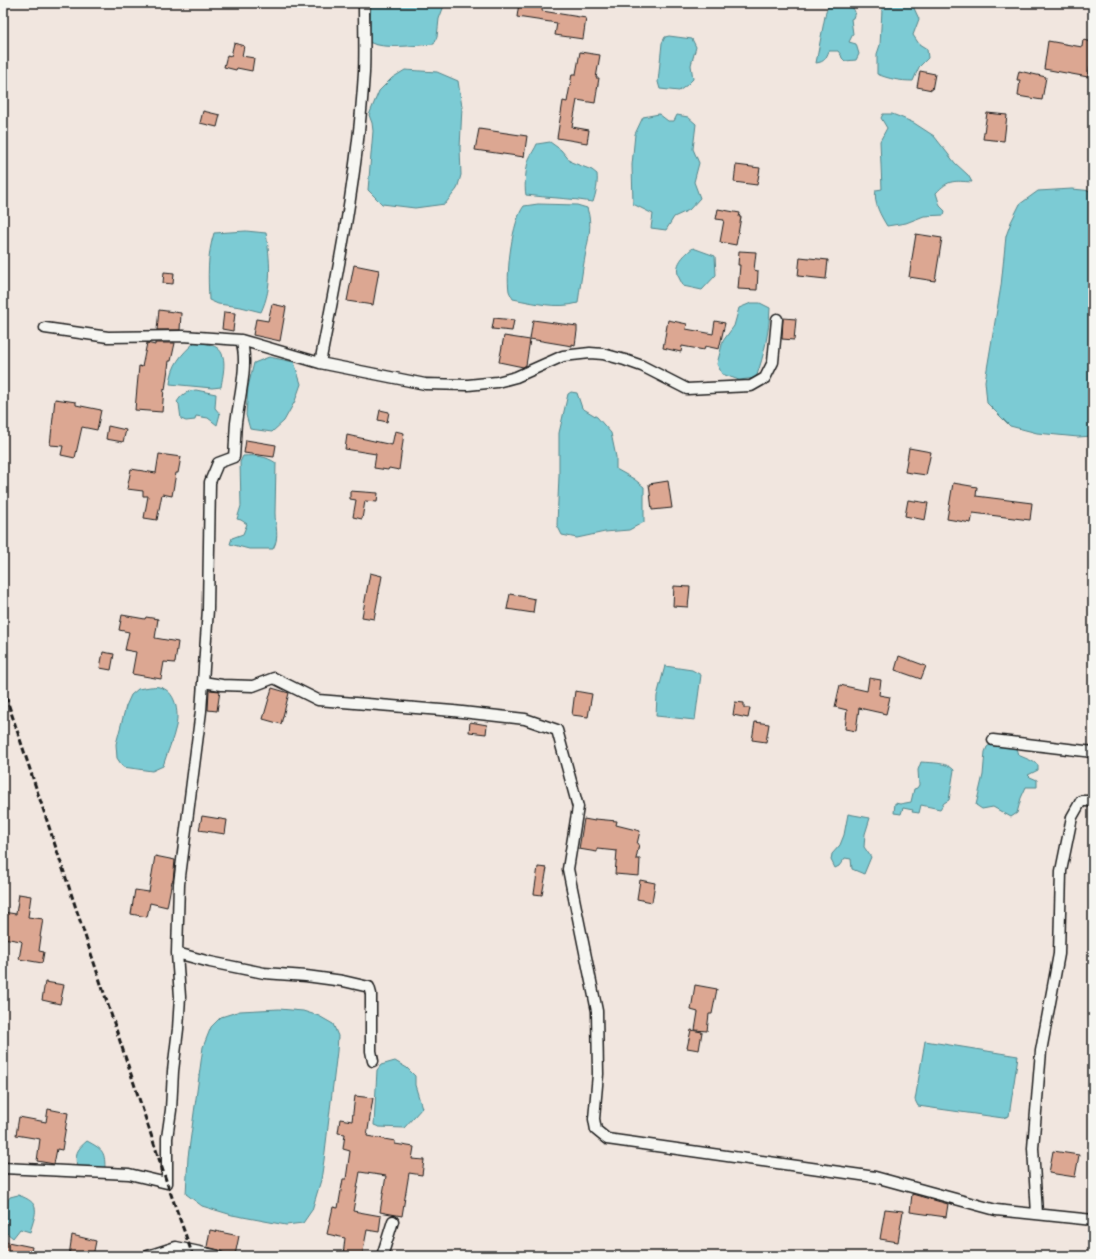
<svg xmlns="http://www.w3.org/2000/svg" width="1096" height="1259" font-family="'Architects Daughter',sans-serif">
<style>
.water{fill:#7bcbd4;stroke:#55858a}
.building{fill:#dca792;stroke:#1c1c1c}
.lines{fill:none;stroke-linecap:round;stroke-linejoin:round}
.street-casing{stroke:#1c1c1c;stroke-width:13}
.street{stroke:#f6f6f2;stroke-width:10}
.rail{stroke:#1c1c1c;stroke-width:3;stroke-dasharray:6 3;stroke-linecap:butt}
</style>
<rect width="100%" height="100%" fill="#f1e6df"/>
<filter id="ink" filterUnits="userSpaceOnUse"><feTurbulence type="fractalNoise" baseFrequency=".025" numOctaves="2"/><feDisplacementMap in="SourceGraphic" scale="8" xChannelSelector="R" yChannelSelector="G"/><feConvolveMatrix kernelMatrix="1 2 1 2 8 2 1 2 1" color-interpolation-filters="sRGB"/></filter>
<g filter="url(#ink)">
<path class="water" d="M371,3h74l-6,16 -2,18 -3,7c-17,1 -51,6 -65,-2z
M833,3c7,0 13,3 20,5l2,4 -2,6 -2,1 2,15 -4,8 7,2 3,10 -3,6 -11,1 -3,-3 -1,-3 -3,-4h-9c-3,7 -4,11 -13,12l10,-52 3,-6z
M886,3h16l11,3 6,13 -6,16 6,9 8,5 1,9 -9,9 -6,14c-13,0 -24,-2 -36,-7v-20l3,-9 2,-35z
M669,36l23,3 4,8 -5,18 2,14 -6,6 -8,6 -19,-2 -2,-7 4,-39 3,-6z
M405,70l32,2 21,9 4,26 -2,41 1,27 -4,14 -12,15 -30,4 -33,-4 -14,-14 5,-59 -1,-8 -3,-8 10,-24 13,-13z
M659,114l9,7h6l3,-6 11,2 8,7 -3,25 6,14 -5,19 6,16 -11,12 -15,7 -8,13 -15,-2 2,-14 -20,-10 -1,-39 3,-31 8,-17z
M883,114h9l8,3 14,6 20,13 21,27 13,12 4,7c-18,-1 -23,-3 -36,11l4,13 5,5 -1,4 -20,1 -18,7 -19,3c-6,-10 -14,-23 -11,-36l6,-1 -2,-48 7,-13 -6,-10z
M550,142l11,8 10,12 21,8 5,4c1,10 -1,19 -4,28 -23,-4 -45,-4 -67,-7 -2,-9 0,-28 3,-36 2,-5 6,-10 8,-15z
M1072,189l21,2v245l-15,1 -41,-4 -27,-7 -23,-23 -2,-22 16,-95 5,-50 5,-14 9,-18 18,-13z
M538,204l39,1 10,3c6,18 1,31 -2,49 -3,15 -5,31 -7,46 -21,6 -44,0 -65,-4 -1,-2 -3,-5 -4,-8 -3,-19 3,-70 15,-85z
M246,231l20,2c4,26 7,54 -5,79l-20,-5 -23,-3 -9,-4c-1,-23 -2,-45 5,-67z
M693,248l22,8 1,19 -14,15 -19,-4c-1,-4 -5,-8 -5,-12 -3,-11 7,-20 15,-26z
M751,303h9l10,5c-1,25 -6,47 -14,70l-17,2 -17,-6 -5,-10 6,-23 11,-15 5,-18z
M195,342c5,1 11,1 16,3 19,5 12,28 10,42l-9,1 -42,-4c2,-20 11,-29 25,-42z
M269,357l25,5 7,22 -6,17 -11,20 -12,11 -22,-3 -4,-14 2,-28 6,-24z
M196,390l20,4 -1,14 5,6 -3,11 -9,-7 -12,-2 -1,4 -9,1 -5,-2 -2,-15 -2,-2c5,-8 10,-11 19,-12z
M571,392l6,1 5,15 15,9 14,16 5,24v12l18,10 10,8v35l-15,8 -24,2 -28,6 -15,-3 -5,-10 2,-50v-42l9,-39z
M243,456c12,-1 23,0 33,7 0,17 -1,33 -1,50 0,13 5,24 -2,36h-24l-19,-5 2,-6 11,-4 4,-10 -6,-4 -4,-1 4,-13 -1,-44z
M665,666l27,4 9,5 -6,45 -39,-4 1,-20z
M150,687c3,0 6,-1 9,0 17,3 20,26 17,39 -3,14 -9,27 -13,40l-11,5 -29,-4 -6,-9 -1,-14 10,-38 5,-11 7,-6z
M991,744h21l4,4 2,7 14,6 6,4v5l-10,5 2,2 7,3v7h-11l-5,11 -4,15 -6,4 -18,-10 -11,2 -6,-4 7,-30 2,-23 2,-5z
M921,762c11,1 26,0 33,8l-5,30 -5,3 -4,6 -19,-4 -2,8 -7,-1 1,-2 -10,-2 -2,6 -7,-1 1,-10 5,1 11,-2 3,-13 3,-1 2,-3 -1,-15z
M848,814l22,4 -5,16 -1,13 7,10 -7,17 -12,-5 -1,-10 -6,-1 -6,8 -4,2 -4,-8 1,-6 8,-9 4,-10z
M279,1009l24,2 16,5 14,8 5,12 -1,15 -13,109 -3,20 -9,30 -9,13 -17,2 -54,-10 -30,-9 -16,-12 2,-37 15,-110 8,-20 10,-10 19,-6z
M925,1041l93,15 -9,60 -6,2 -85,-12 -3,-6z
M395,1061l12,7 8,8v9l7,23 -18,20 -25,-1 -5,-2 3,-55 4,-5z
M87,1141c17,9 18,11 18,30l-28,-3c-2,-14 -1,-18 10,-27z
M18,1195c24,8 18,17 12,37l-10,-3 -7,9 -10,-8 5,-7 -4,-3v-9l4,-4v-7l2,-3z"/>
<path class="building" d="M519,3h24l-1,8 44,7 -3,21 -28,-4 2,-12 -40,-6z
M1083,40l10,2v25l-3,-1 -2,11 -44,-8 4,-28 34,6z
M234,43l10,3 -2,10 12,2 -2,13 -15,-3 -1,2 -12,-3 3,-12 4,1z
M580,52l20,3 -4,23h3l-4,25 -18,-3 -5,27 17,3 -2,13 -30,-5 6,-37 4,1 5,-28h4z
M920,71l15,3 -3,16 -15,-3z
M1019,71l27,6 -4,23 -24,-4 2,-16h-3z
M203,111l17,4 -3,12 -17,-4z
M987,113l20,2 -3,26 -21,-2z
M479,129l48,7 -3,21 -49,-7z
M736,165l24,3 -3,17 -23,-3z
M718,209l22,4 -1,4h2l-5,28 -16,-3 4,-22 -8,-1z
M916,234l26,4 -7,43 -26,-4z
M739,251l17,1 -2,18 4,1 -1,19 -19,-1 2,-24h-2z
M800,257l28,3 -2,19 -28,-3z
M354,265l25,5 -6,35 -26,-4z
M164,272l10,1 -1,11 -10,-1z
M272,304l14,3 -6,34 -27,-6 3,-16 12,2z
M159,310l22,3 -1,17h-23z
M224,312l11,1 -2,18 -11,-2z
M494,318l20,2 -2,11 -20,-2z
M783,318l13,1 -2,21 -12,-1z
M533,320l44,6v5l-2,14 -3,-1v2l-42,-7z
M668,320l19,4 -1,5 27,5 2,-13 10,2 -6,26 -14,-3 -1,4 -22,-4 -1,6 -18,-4z
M504,336l26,4 -4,25 -3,2 -24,-5z
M147,343l8,2v-2h20l-4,18h-2l-4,29 -1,-1 -2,23 -27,-2 4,-44 3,1z
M55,399l21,3v3l25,5 -4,20 -15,-3 -7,31 -14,-3 2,-9 -13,-1z
M380,410l9,2 -2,10 -9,-2z
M108,426l18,4 -3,12 -17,-3z
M395,431l9,2 -5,37 -10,-2 -1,2 -14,-2 2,-14 -31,-5 2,-14 45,10z
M246,440l30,5 -2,12 -30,-4z
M909,448l22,4 -5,23 -21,-3z
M159,454l22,3 -3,16h-2l-4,23 -10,-2 -5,26 -13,-2 4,-22h-5v-5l-16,-2 4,-20 25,4z
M668,481l4,27 -20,2 -3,-26z
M953,483l24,4 -1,9 56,7 -2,17 -57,-7 -2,10 -24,-4z
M350,491l28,2 -1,9 -12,-1 -3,18 -9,-2 3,-17 -6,-1z
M908,500l20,3 -3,17 -20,-4z
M370,573l12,3 -8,43 -12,-2z
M674,586l16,1 -2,20 -15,-1z
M510,594l25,5 -2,14 -26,-4z
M122,615l23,4 1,-2 12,2 -3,19 23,4 -3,21 -11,-1 -3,17 -29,-5 4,-22 -11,-2 4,-18 -10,-2z
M103,652l11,2 -3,16 -11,-2z
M899,656l27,10 -5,13 -26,-9z
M869,678l12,2 -2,15 11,2 -4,17 -27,-6 -3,23 -11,-2 2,-19 -12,-3 5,-22 27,6z
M272,688l17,5 -8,31 -18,-5z
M209,690l11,1 -3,20 -9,-1z
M575,691l17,3 -4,23 -16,-2z
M735,702l9,1v5h6l-2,10 -15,-3z
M470,722l17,3 -1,9 -17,-2z
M755,722l14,2 -3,18 -14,-2z
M202,816l25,4 -2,14 -26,-4z
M584,819l11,2v-2l22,2 -1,4 24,6 -3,13h2l-3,15h4l-1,17 -24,-2 2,-23 -20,-2v3l-18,-3z
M155,856l20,4 -2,21h-1l-5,26 -17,-4 -3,14 -16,-3 4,-24 14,2z
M538,867l9,1 -5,27 -8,-1z
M640,880l15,3 -3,19 -15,-3z
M19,894l12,2 -3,21 15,2 -3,18h1l-2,14 5,1 -2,11 -23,-4 3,-17 -1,-1 -18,-3v-26l13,2z
M45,982l19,3 -4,19 -18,-4z
M695,985l22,4 -5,25h-3l-2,17 -12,-1 3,-18 -7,-2z
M691,1030l11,2 -3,18 -12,-2z
M355,1096l18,2 -6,38 28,5v3l19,3 -2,12 12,1 -2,15 -13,-2 -7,43 -22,-4 6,-36 -26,-4 -7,39 28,5 -2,16 -12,-2 -5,26h-19l2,-18 -18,-4 6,-27 5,1 5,-29h3l4,-28 -7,-2 2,-15 -7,-1 2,-14 12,2z
M48,1109l20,4 -6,37 -5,-1 -3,15 -17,-3 3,-22 -24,-4 3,-18 27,5z
M1053,1151l26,4 -4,22 -26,-4z
M912,1194l36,10 -2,13 -36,-5z
M885,1209l18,2 -5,31 -18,-3z
M210,1230l29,6 -4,19 -12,-2 -4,-3 -12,-3z
M72,1235l24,6 -3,15h-24z
M3,1241l29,6 -2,9h-27z"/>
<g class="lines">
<g class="street-casing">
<path id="street" d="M241,340l79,23 105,21 43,1 29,-3 19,-5 47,-21 27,-3 13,1 22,6 17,6 45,23 20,-1 44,-2 14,-8 8,-16 4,-43
M320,363c19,-96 38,-192 44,-290 1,-23 0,-47 0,-70
M203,682l19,3 31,1 21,-8 44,22 135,11 72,8 32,11 21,77 -10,62 29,142 1,63 -4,45 2,11 11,9 268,38 121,33 97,10
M993,740l100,12
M177,953l33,9 54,11 42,3 37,5 26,6 2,7v57l2,10
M3,1168l126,6 38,9v-45l4,-28 2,-39 5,-42 2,-32 -3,-44 2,-69 22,-173 7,-102 2,-127 8,-19 16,-6c1,-11 1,-23 2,-34 3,-25 13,-60 5,-83l-58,-4 -75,1 -63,-9
M1037,1214l-4,-66 8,-97 18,-97 2,-83 11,-54 9,-16h12
M148,1256l28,-9 42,9
M382,1256l11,-35"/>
</g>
<use href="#street" class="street"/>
<path class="rail" d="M3,688l164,495 26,73"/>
</g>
</g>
<rect width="1096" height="1259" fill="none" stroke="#f6f6f2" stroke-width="16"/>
<rect x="8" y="8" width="1080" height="1243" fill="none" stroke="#1c1c1c" stroke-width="1.5" filter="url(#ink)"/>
</svg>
